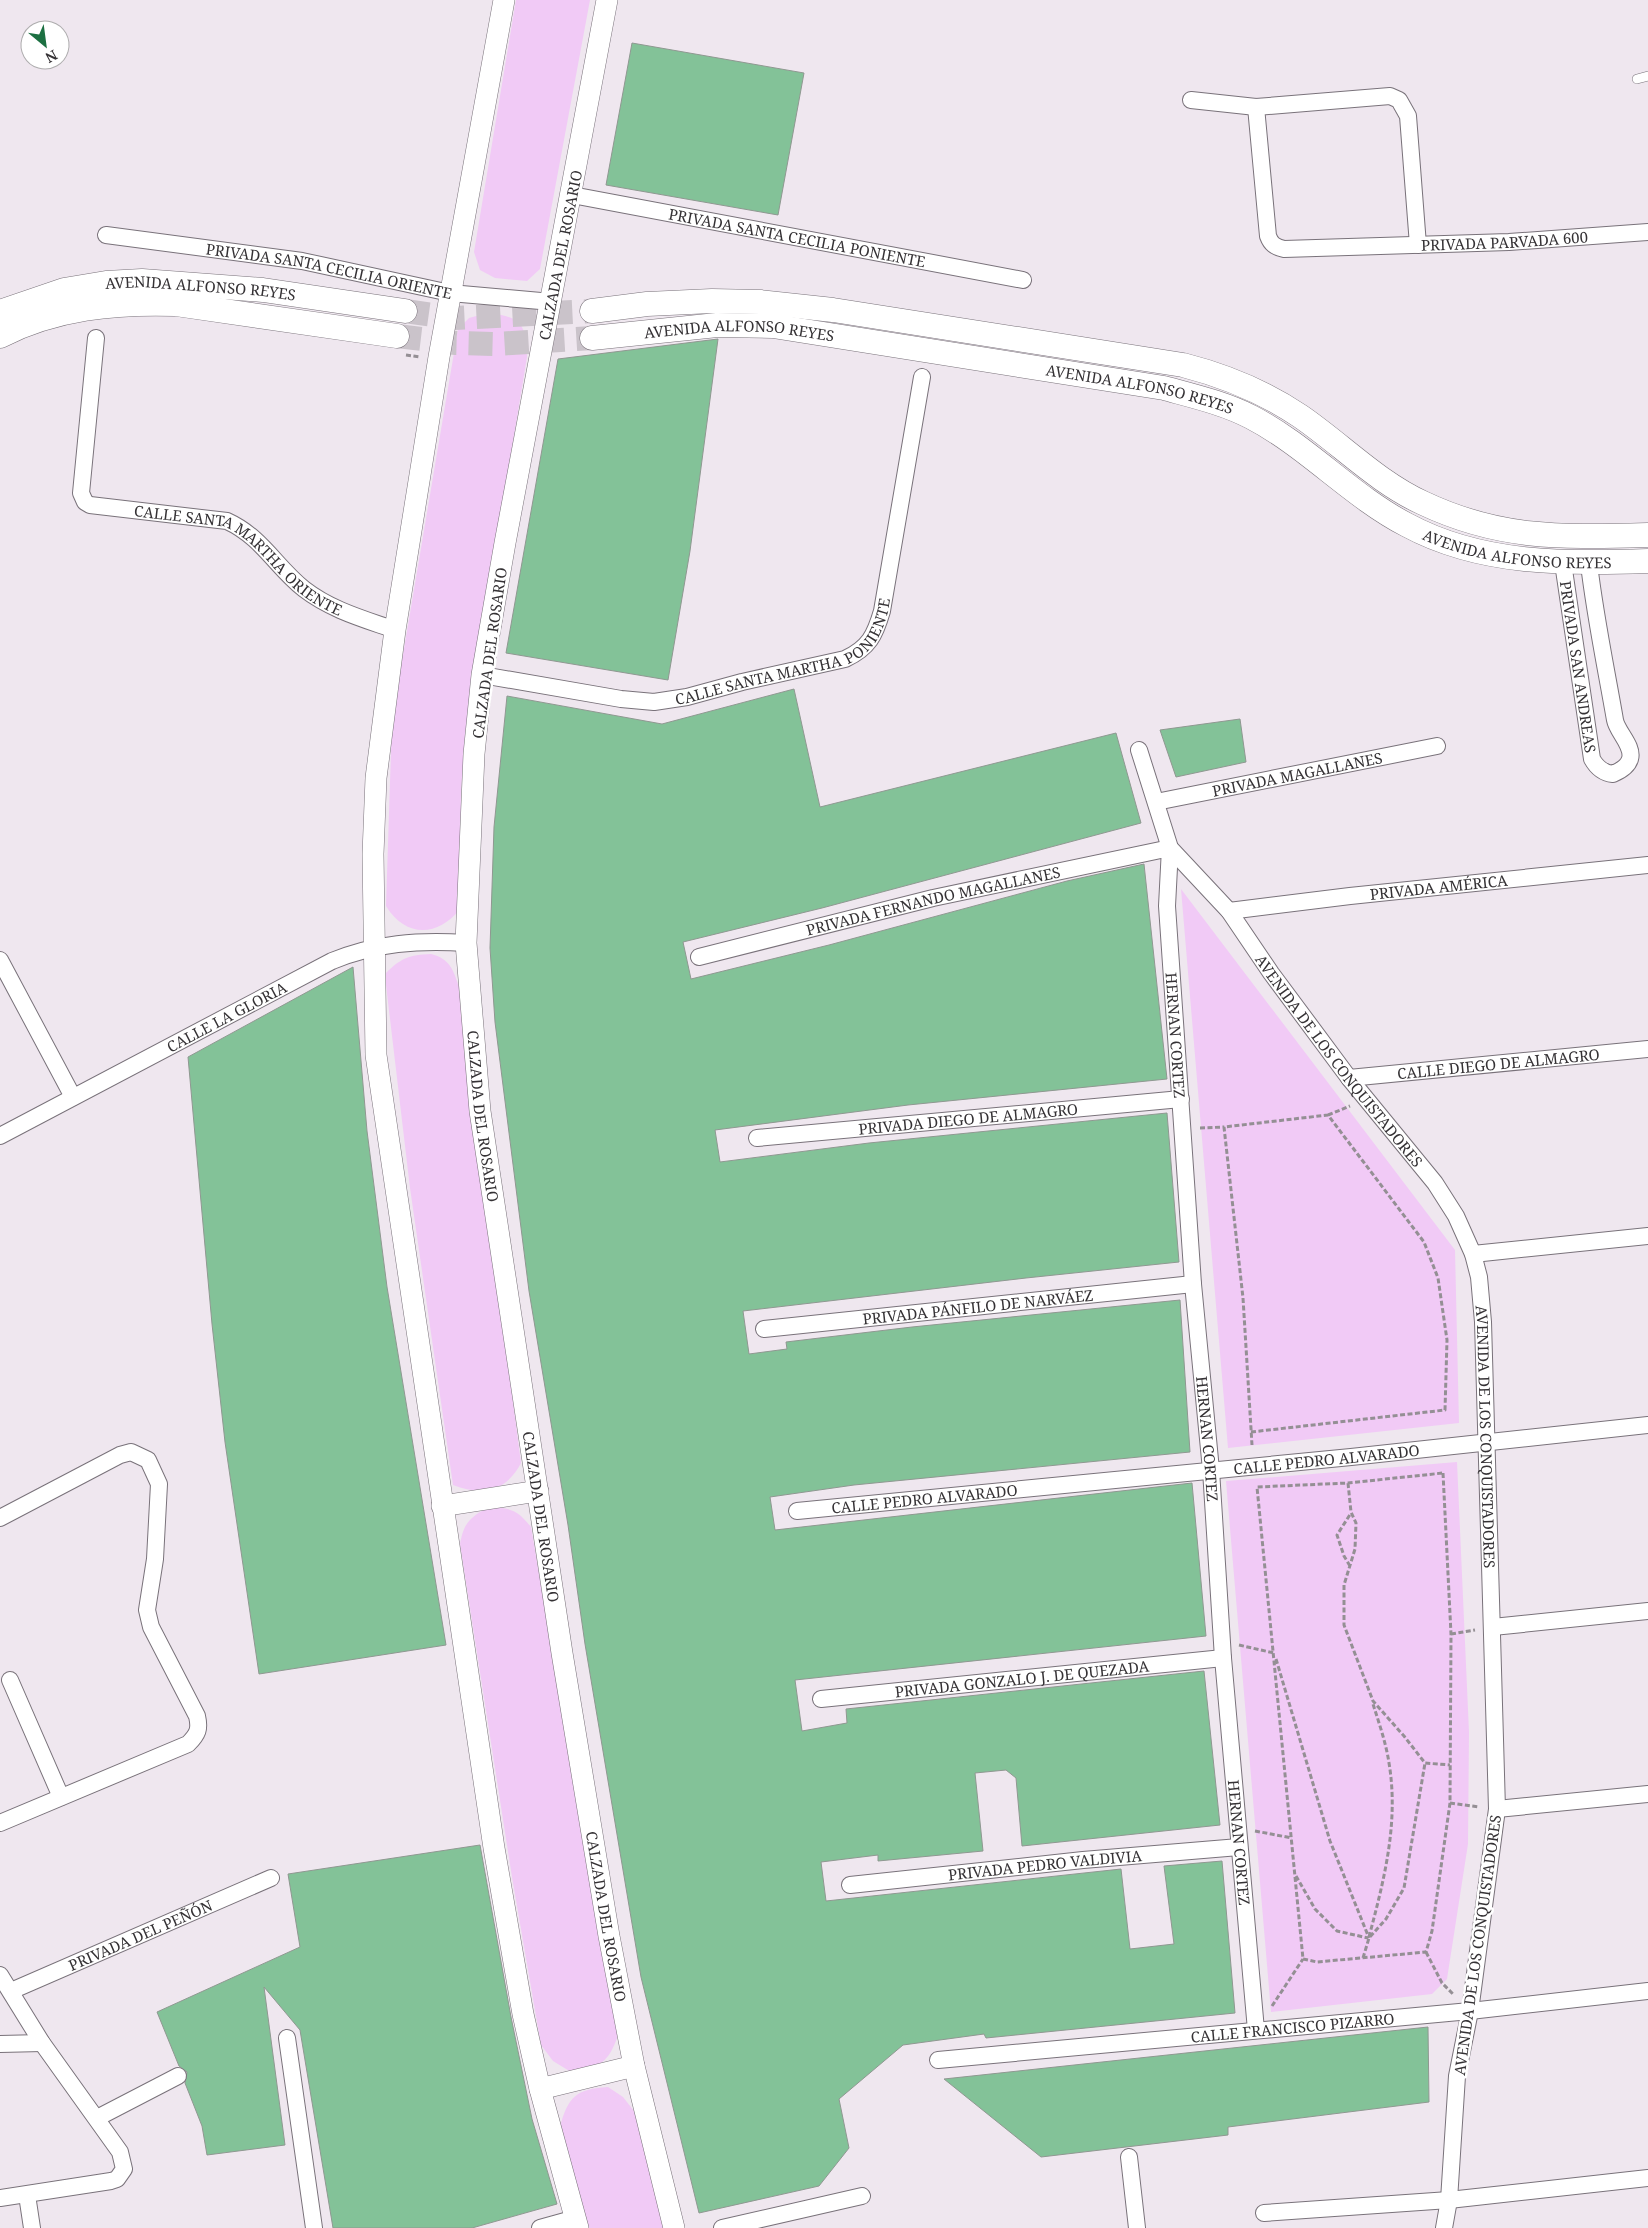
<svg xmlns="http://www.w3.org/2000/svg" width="1648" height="2228" font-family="'Noto Serif',serif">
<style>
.green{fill:#f1caf6}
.building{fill:#83c298;stroke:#8f9891}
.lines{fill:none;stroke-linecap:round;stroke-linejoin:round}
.secondary-tunnel{stroke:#cac3ca;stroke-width:24;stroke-dasharray:24 12;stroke-linecap:butt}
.service-casing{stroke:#79727a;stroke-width:10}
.minor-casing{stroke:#79727a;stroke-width:18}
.tertiary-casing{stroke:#79727a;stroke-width:22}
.secondary-casing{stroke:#79727a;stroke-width:25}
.path{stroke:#948f94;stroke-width:3;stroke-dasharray:5 2.5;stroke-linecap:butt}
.service{stroke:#fff;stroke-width:9}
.minor{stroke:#fff;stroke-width:16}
.tertiary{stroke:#fff;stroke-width:21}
.secondary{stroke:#fff;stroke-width:24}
.labels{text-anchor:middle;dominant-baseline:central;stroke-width:5;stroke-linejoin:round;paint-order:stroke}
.street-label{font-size:15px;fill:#353235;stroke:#fff}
</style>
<rect width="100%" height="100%" fill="#efe7ef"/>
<path class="green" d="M516,0h74l-50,269 -13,12 -32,-3 -15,-8 -6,-18z
M487,313c34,3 40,12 40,44l-62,376 -4,58 -1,118c-23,29 -55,28 -74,-3l6,-186 66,-391 11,-11z
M1181,889l274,361 4,173 -231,25z
M431,954c19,5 22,15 28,33l62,476c-15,29 -39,33 -68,22l-43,-297 -24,-203v-12c15,-15 23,-18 45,-19z
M1457,1462l12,270 -1,112 -21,135 -15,15 -161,18 -45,-531z
M488,1507c22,1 29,2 43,20l87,508c-10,29 -17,31 -47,37l-18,-11 -12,-16 -29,-168 -52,-333c4,-22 10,-26 28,-37z
M608,2087l15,10 11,14 31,117h-79l-26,-101c8,-31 17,-38 48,-40z"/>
<path class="building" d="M632,43l172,30 -26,142 -172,-30z
M718,339l-28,212 -22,129 -162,-27 52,-294z
M794,689l26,118 296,-74 25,90 -319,85 -139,34 8,37 138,-34 238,-64 77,-17 23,215 -259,26 -193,25 5,32 149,-19 298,-30 12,149 -153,16 -283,33 6,43 38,-5 -1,-7 126,-15 268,-27 10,152 -336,33 -84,12 5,33 417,-47 14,153 -411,44 7,51 45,-8 -1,-14 358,-38 16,154 -198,21 -6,-68 -10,-8 -31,3 8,78 -105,10v-6l-57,7 5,39 295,-32 9,80 44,-5 -10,-78 58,-5 13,152 -249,25 -2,-4 -81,11 -64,54 10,49 -30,38 -120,27 -58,-236 -56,-333 -17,-119 -39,-234 -34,-269 -5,-74 4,-121 13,-131 155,28z
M1240,719l6,43 -70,15 -16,-47z
M353,967l14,164 20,156 59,358 -187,29 -34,-232 -13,-118 -24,-267z
M480,1845l31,172 21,102 25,85 -85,24h-139l-33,-198 -36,-43 21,158 -78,10 -5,-29 -17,-43 2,-11 -8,-6 -22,-54 143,-65 -12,-73z
M1428,2027l1,75 -201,25v8l-187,22 -97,-78z"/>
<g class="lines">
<path class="secondary-tunnel" d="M405,311l50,7 137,-7
M397,336l59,7 39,1 97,-6"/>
<g class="service-casing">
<path id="service" d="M1637,79l11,-3"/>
</g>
<g class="minor-casing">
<g id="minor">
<path d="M1191,100l65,7 134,-11 9,4 9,16 10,129"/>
<path id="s1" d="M1256,107l12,129c3,8 7,11 16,13l225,-7 139,-10"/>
<path id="s2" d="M572,195l451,85"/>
<path id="s3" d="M106,235l196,26 148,32 102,9"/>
<path id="s4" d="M96,338l-15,155 4,9 5,3 137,16c35,16 49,46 77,68 27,21 60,30 91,41"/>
<path id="s5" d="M1563,563l29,196c5,9 11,14 21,15 7,-3 15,-8 17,-15 4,-13 -13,-27 -15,-39 -9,-52 -20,-104 -26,-156"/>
<path id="s6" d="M482,675l139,24 33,3 33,-5 55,-15 103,-23c24,-11 30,-24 37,-48l40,-234"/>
<path id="s7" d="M1139,750l31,98 59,63 42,62 78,105 86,105 21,33 17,38 6,23 4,45 14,487 -27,202 -13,65 -8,124 -5,28"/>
<path id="s8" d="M1156,802l281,-56"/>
<path id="s9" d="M1229,911l121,-15 298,-31"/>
<path id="s10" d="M699,957l234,-59 237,-50 -3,58 26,378 18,186 12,188 33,372"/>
<path d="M0,960l73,137"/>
<path id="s11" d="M1349,1078l299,-29"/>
<path id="s12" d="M0,1136l332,-175c44,-18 86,-21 134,-18"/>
<path id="s13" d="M757,1138l424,-39"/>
<path d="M1473,1254l175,-18"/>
<path id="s14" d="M764,1329l429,-45"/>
<path id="s15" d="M797,1511l554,-54 297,-32"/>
<path d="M0,1518l120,-63 11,-3 17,8 11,24 -4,75 -8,51 4,17 46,89c3,13 1,18 -9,28l-188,79"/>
<path d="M1493,1627l155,-16"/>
<path d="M10,1680l51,117"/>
<path id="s16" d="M821,1699l402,-41"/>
<path d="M1497,1809l151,-15"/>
<path id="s17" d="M850,1885l233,-25 156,-13"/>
<path d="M0,1975l42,68 78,109 4,17 -7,10 -6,2 -111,17"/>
<path id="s18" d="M11,1991l260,-113"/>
<path d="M287,2038l27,190"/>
<path d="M0,2044l42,-1"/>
<path id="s19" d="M938,2060l532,-49 178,-20"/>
<path d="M97,2118l81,-42"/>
<path d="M1129,2157l8,71"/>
<path d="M27,2195l5,33"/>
<path d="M1264,2213l185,-13 199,-22"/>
<path d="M540,2228l36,-10"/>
<path d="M722,2228l140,-32"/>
</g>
</g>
<g class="tertiary-casing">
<g id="tertiary">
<path d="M504,0l-65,357 -44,273 -19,148 -3,76 3,201 118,793 29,166 17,75 38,139"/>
<path id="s20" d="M607,0l-102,543 -23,132 -8,79 -8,189 14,168 82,542 47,283 25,130 40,162"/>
<path d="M442,1506l96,-15"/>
<path d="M540,2089l94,-23"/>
</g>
</g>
<g class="secondary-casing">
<g id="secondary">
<path d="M592,311l55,-7 65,-3 48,1 73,8 350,55c43,11 80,26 117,51 41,28 77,66 123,87 78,37 141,34 225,32"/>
<path id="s21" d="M0,312l64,-22 42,-7 36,-2 121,9 142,21"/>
<path d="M0,336c55,-28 115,-34 176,-32l221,32"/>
<path id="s22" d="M592,338l125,-13 56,1 391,62c29,8 60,15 87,29 56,29 100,79 156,108 74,40 160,39 241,36"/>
</g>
</g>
<path class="path" d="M406,355l14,2
M1328,1115l22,-9
M1200,1128l24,-1
M1251,1432l194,-22 2,-70 -9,-62 -14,-36 -96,-127 -104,12 19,171 9,147
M1443,1473l8,161 -1,169 -18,128 -6,21 -109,10 -14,-3 -46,-472 91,-4z
M1348,1483l3,29 5,11 -1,26 -11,36v40l29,76 31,35 21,27 25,2
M1350,1566l-6,-10 -7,-21 14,-22
M1451,1634l24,-4
M1239,1645l35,8
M1276,1659l54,182 39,97
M1450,1803l29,4
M1255,1831l37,7
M1296,1876l19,33 22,22 31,7
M1369,1937c15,-57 30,-114 20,-174 -3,-20 -10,-40 -16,-59
M1426,1952l16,31 12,12
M1363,1958l6,-20 17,-19 18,-31 21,-125
M1272,2006l31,-47"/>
<use href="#service" class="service"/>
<use href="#minor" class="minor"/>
<use href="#tertiary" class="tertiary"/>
<use href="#secondary" class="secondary"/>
</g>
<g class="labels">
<g class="street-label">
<text stroke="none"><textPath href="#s2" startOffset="229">PRIVADA SANTA CECILIA PONIENTE</textPath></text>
<text stroke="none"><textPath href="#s1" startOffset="372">PRIVADA PARVADA 600</textPath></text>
<text transform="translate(560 255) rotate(-79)">CALZADA DEL ROSARIO</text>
<text stroke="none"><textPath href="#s3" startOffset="226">PRIVADA SANTA CECILIA ORIENTE</textPath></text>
<text stroke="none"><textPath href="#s21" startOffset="205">AVENIDA ALFONSO REYES</textPath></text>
<text stroke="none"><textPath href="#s22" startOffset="148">AVENIDA ALFONSO REYES</textPath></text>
<text stroke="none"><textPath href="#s22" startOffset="554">AVENIDA ALFONSO REYES</textPath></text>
<text stroke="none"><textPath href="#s22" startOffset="974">AVENIDA ALFONSO REYES</textPath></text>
<text stroke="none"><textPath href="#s4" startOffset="336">CALLE SANTA MARTHA ORIENTE</textPath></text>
<text stroke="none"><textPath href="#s6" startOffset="321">CALLE SANTA MARTHA PONIENTE</textPath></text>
<text transform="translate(489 653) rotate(-82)">CALZADA DEL ROSARIO</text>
<text stroke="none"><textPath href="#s5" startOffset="105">PRIVADA SAN ANDREAS</textPath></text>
<text stroke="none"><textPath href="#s8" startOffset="144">PRIVADA MAGALLANES</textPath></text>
<text stroke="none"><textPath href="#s9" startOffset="211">PRIVADA AMÉRICA</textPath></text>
<text stroke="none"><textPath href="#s10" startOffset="241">PRIVADA FERNANDO MAGALLANES</textPath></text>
<text stroke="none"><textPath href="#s12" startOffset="256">CALLE LA GLORIA</textPath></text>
<text stroke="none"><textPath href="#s10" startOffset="671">HERNAN CORTEZ</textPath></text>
<text stroke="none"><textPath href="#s7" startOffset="375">AVENIDA DE LOS CONQUISTADORES</textPath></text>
<text stroke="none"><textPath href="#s11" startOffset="150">CALLE DIEGO DE ALMAGRO</textPath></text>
<text stroke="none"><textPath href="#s20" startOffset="1129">CALZADA DEL ROSARIO</textPath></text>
<text stroke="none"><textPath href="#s13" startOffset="212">PRIVADA DIEGO DE ALMAGRO</textPath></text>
<text stroke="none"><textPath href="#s14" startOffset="215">PRIVADA PÁNFILO DE NARVÁEZ</textPath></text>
<text stroke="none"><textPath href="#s7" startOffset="795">AVENIDA DE LOS CONQUISTADORES</textPath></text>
<text stroke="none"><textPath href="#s10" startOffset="1076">HERNAN CORTEZ</textPath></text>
<text stroke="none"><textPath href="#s15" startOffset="532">CALLE PEDRO ALVARADO</textPath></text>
<text stroke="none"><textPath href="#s15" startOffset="128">CALLE PEDRO ALVARADO</textPath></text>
<text stroke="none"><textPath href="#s20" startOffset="1534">CALZADA DEL ROSARIO</textPath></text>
<text stroke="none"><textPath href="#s16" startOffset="202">PRIVADA GONZALO J. DE QUEZADA</textPath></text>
<text stroke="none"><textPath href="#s10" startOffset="1481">HERNAN CORTEZ</textPath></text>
<text stroke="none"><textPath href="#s17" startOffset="196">PRIVADA PEDRO VALDIVIA</textPath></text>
<text stroke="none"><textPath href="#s20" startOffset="1939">CALZADA DEL ROSARIO</textPath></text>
<text stroke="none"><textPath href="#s18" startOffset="141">PRIVADA DEL PEÑÓN</textPath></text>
<text transform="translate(1477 1945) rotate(-82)">AVENIDA DE LOS CONQUISTADORES</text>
<text stroke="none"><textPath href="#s19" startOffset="356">CALLE FRANCISCO PIZARRO</textPath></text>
</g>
</g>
<g transform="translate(45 45) rotate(151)"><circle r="24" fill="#ffffff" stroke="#aeadae"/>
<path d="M0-4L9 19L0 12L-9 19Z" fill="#1c7042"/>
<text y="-8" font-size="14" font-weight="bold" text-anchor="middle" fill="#353235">N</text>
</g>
</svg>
